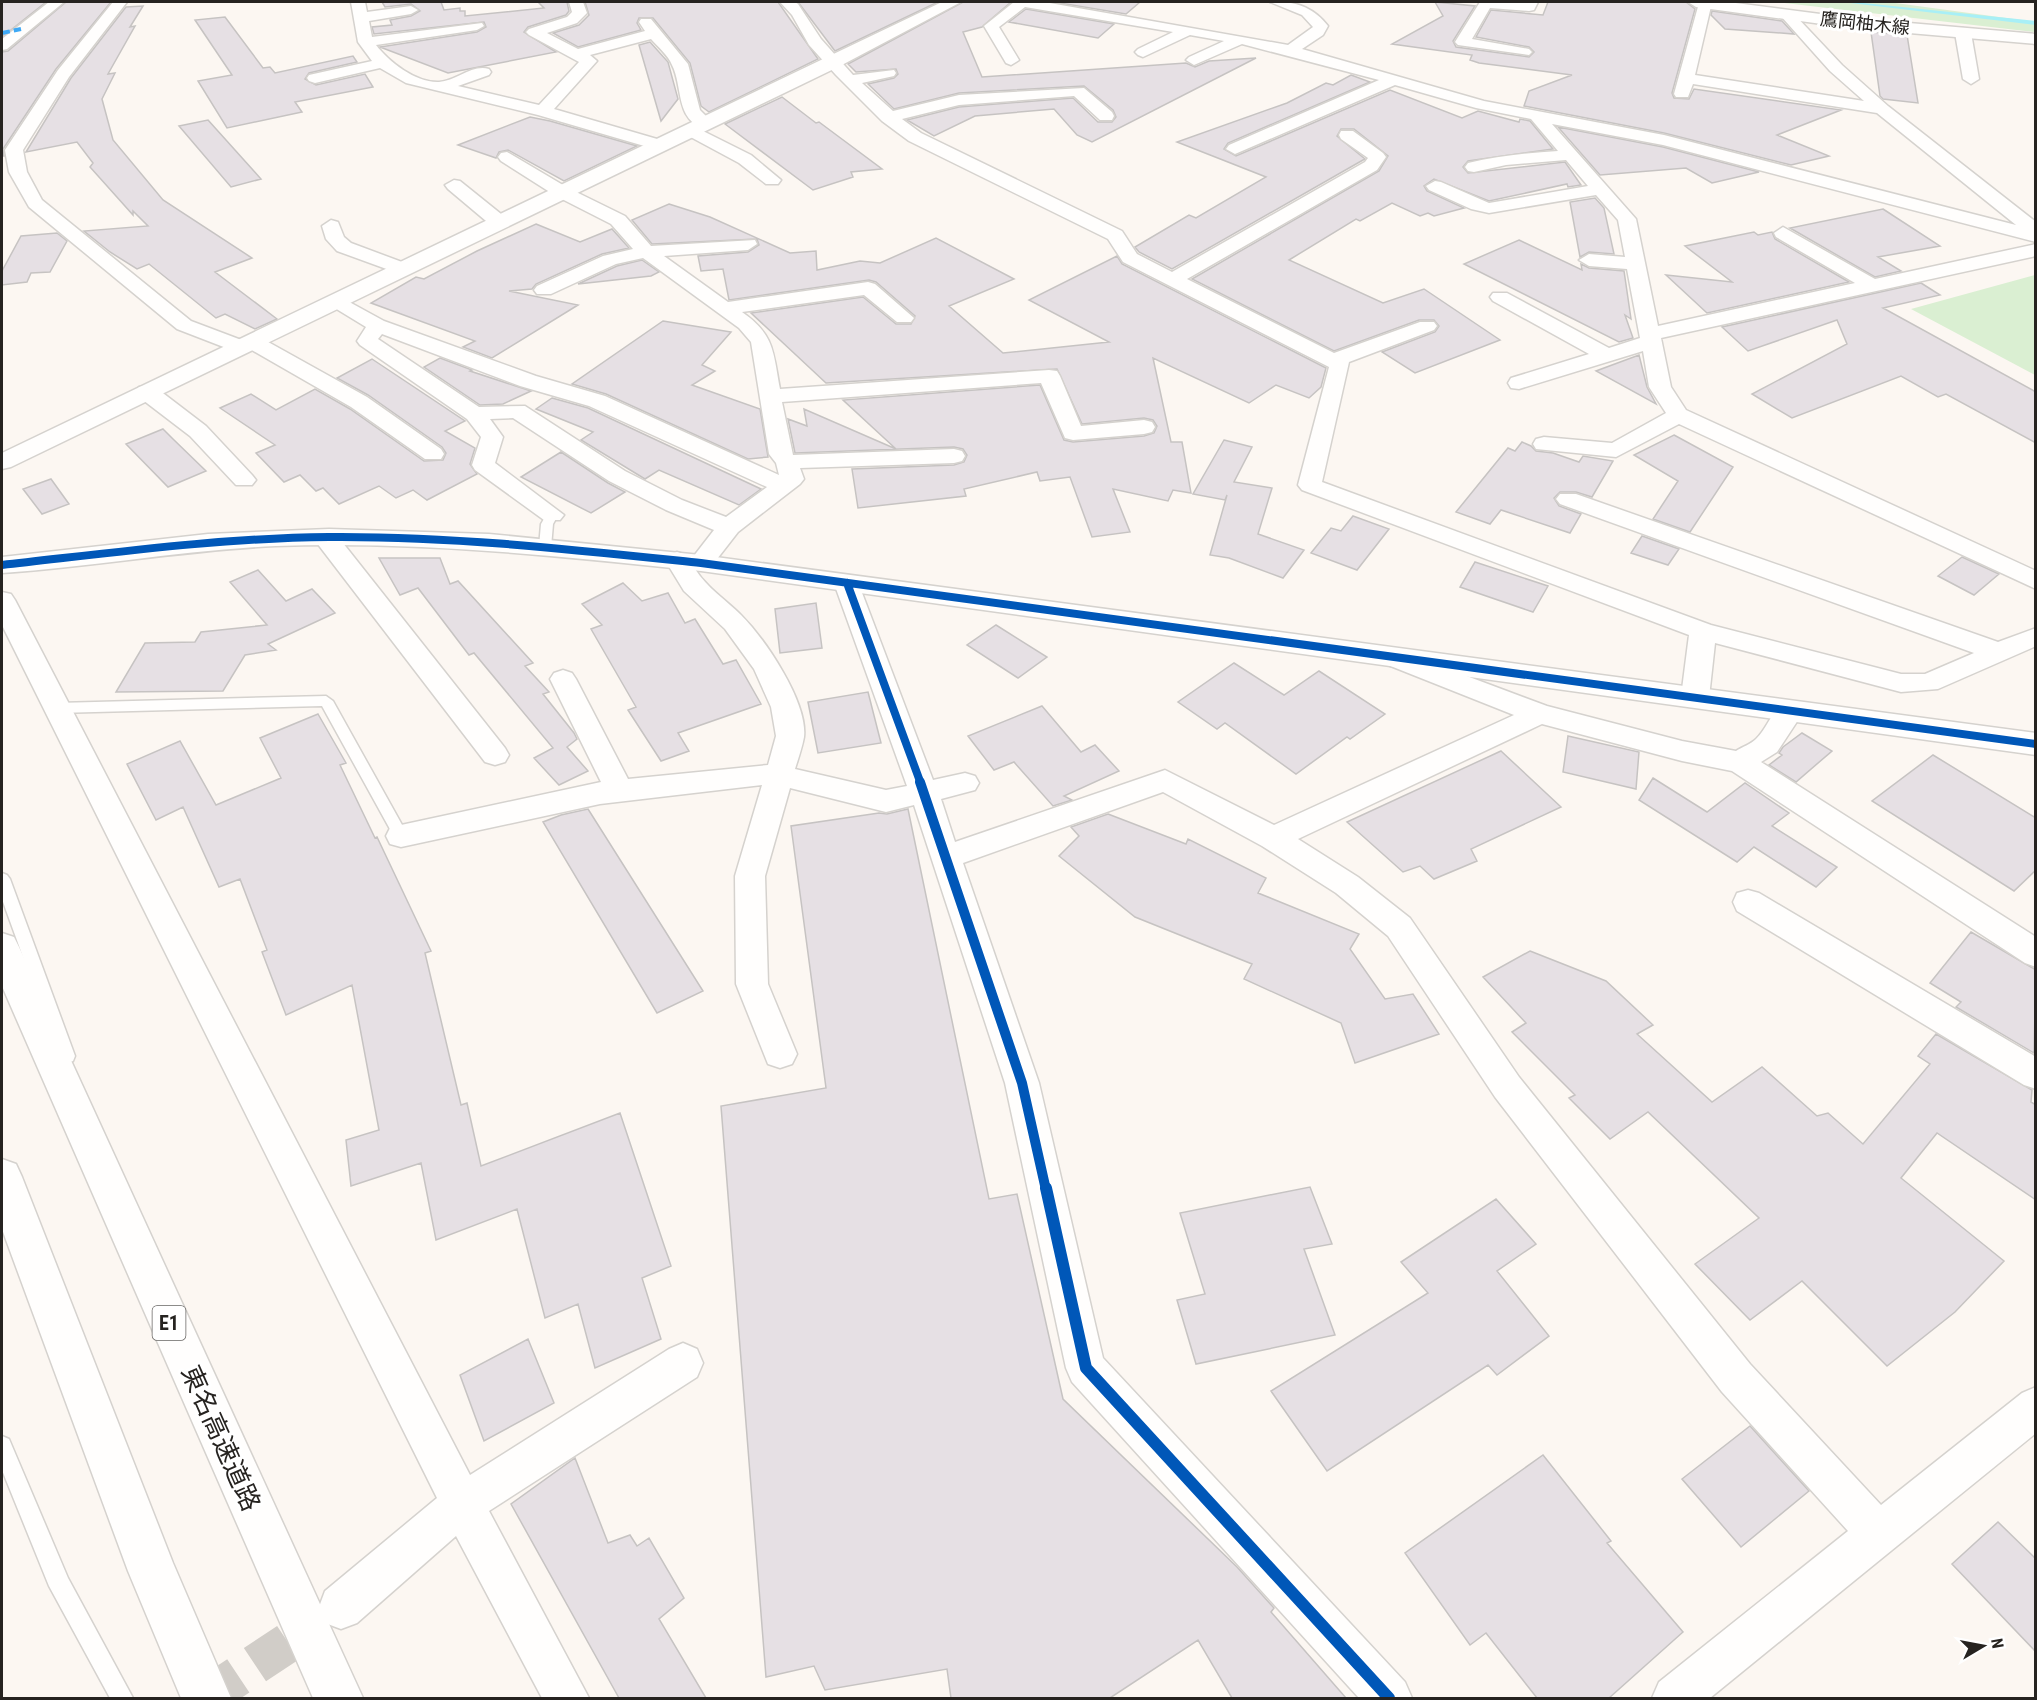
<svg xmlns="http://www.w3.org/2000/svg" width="2037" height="1700" font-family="'Roboto Condensed','Noto Sans JP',sans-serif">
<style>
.green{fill:#daefd2}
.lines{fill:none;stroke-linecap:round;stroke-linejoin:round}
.stream{fill:#a8eff6;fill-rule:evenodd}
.building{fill:#e6e0e4;stroke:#c6c3c2;stroke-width:1.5}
.minor-tunnel{stroke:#d1cdc8;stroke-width:40;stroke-dasharray:40 20;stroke-linecap:butt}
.service-casing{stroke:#d5d2ce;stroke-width:3}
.minor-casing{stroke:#d5d2ce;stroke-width:3}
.tertiary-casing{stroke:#d5d2ce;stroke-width:3}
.secondary-casing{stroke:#d5d2ce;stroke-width:3}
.motorway-casing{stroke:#d5d2ce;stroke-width:3}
.service{fill:#fffefd;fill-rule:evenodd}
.minor{fill:#fffefd;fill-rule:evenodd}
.tertiary{fill:#fffefd;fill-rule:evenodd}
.secondary{fill:#fffefd;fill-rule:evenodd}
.motorway{fill:#fffefd;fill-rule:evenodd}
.quiet{stroke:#3fa9f5;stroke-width:4;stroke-dasharray:8 4;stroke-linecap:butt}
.cycleway-far2-casing{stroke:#fff;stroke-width:10}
.cycleway-far1-casing{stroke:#fff;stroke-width:14}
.cycleway-casing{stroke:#fff;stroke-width:16}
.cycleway-far2{stroke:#0057b8;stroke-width:8}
.cycleway-far1{stroke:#0057b8;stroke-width:10}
.cycleway{stroke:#0057b8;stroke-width:12}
.labels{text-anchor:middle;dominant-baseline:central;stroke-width:6;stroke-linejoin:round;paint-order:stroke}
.far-street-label{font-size:18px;fill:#262320;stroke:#fff}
.shield{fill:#fff;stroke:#676563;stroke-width:1.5}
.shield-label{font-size:20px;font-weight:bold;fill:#262320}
.near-street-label{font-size:26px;fill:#262320;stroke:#fff}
</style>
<rect width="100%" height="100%" fill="#fcf7f2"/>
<path class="green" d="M1775,2h113l147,20v10z
M2035,275v100l-124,-66z"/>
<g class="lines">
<path class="stream" d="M1842,2h12l182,19v4z"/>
</g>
<path class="building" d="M2,2h44l-44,35z
M66,2h45l-55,67 -53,80 1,7h-2v-104l6,-1z
M382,2h59l3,8 16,-2v3h5v5l79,-8 -6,-6h29l2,9 -3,4 -38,12 -4,5 32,20 -108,21 -68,-26 97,-15 9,-5 -2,-5 -110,12 -2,-7 20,-2 -2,-5 21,-4 9,-5 -9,-7 -26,3z
M585,2h193l40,57 -109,53 -8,-6 -11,-43 -37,-45h-14l-2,5 4,7 -63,17 -25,-14 26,-8 10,-10z
M798,2h140l-103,49z
M963,2h48l-29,25 -19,5 19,45 204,-14 9,4 14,-6 47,-3 -164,84 -15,-7 -23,-26 -79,7 -41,20 -27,-16 52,-13 114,-9 25,24h14l4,-5 -3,-7 -29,-24 -125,7 -65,16 -26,-25 26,-6 4,-4 -2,-5 -40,3 -8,-8z
M1054,2h86l-14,12z
M1435,2l40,4 -22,35 3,6 73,10 5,-5 -5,-5 -53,-10 15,-27 52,5 5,-13h138l9,7 -23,84 2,5 15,1 5,-10 147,21 -64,25 52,21 -38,9 -127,-32 -140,-27 5,-15 43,-16 -93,-12 -9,-3 2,-5 -80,-11 51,-28z
M143,6l-13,21 5,-1 -27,48 7,-1 -13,26 11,41 50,60 89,58 -37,14 62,47 -22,10 -30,-15 -9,4 -67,-54 -12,5 -27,-17 -26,-21 64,-5 -15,-15v4l-43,-48 3,-4 -16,-21 -51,10 45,-74 55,-71z
M1026,9l88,15 -16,14 -89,-16z
M1712,11l70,10 12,13 -69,-5 -14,-14z
M225,17l38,51 7,-1 5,6 78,-17 4,6 -48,11 -4,6 11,6 49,-11 8,13 -78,15 7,10 -75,16 -29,-47 34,-6 -37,-55z
M1871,32l36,3 11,68 -35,-4 -3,-3z
M650,42l18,20 10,37 -17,22 -22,-76z
M1351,75l19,7 -142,61 -4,6 12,7 154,-66 72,28 16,-7 41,11 1,-3 10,2 23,28 -85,12 -5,6 5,6 97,-11 16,23 -13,2 -1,-3 -78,17 -55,-22 -10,7 3,5 37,17 -30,8 -6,-3 -8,3 -28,-13 -32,18 -4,-2 -67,41 94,43 41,-14 76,51 -85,33 -33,-21 53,-20 4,-6 -5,-6h-15l-85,31 -142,-72 187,-108 9,-15 -34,-27h-13l-4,7 28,23 -2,1 -191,109 -33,-17 -4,-5 54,-32 7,3 70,-41 -89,-35 110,-39 39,-20 7,2z
M782,97l34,26 3,-1 63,47 -31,3 2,5 -40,13 -88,-66z
M530,117l20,4 87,25 -73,35 -56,-31 -9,2 -3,6 -38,-13z
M208,120l53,59 -30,8 -52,-61z
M1558,127l105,20 96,25 -47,11 -26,-15 -86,7z
M1595,198l9,10 10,46 -25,-2 -9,5 -10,-55z
M669,204l41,13 80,36 26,-2 1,19 43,-9 20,2 56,-25 78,41 -65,27 54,47 106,-11 -80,-42 88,-44 5,8 204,104 -5,19 -12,11 -33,-13 -27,18 -96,-45 18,84h11l9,51 -18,-3 -5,11 -55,-12 17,43 -38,5 -22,-60 -30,4 -3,-9 -73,17 2,7 -108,12 -6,-39 102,-4 10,-3 3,-7 -4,-6 -9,-2 -159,6 -7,-34 19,7 -3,-17 92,40 -53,-49 197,-15 24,55 9,2 71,-6 10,-3 3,-7 -4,-6 -9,-2 -62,6 -25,-55 -231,14 -75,-70 112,-16 33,27h15l4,-8 -39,-34 -7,-2 -140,20 -6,-31 -22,2 -3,-15 50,-4 11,-7 -2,-6 -105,5 -20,-24z
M1883,209l57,37 -62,11 23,14 -26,6 -85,-49z
M536,224l44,18 32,-13 17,19 -27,6 -66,30 -4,5 -23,2 69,14 -86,53 -29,-11 12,-6 -104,-38 45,-26 8,2 53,-28z
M1754,232l4,3 14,-3 3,7 74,43 -142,31 -41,-38 66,7 -47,-36z
M57,233l10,8 -17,31 -19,1 -4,9 -25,3v-14l19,-35z
M1519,240l63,30 -1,-6 8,4 35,3 7,48 -6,-4 8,23 -14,4 -155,-78z
M642,260l17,12 -8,4 -73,8 39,-18z
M1921,283l19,12 -57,13 153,84v51l-90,-49 -8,3 -37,-21 -109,42 -40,-24 95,-50 -10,-24 -89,31 -26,-24z
M663,321l68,11 -29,33 13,6 -23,14 68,24 8,48 -20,2 -142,-65 -34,-10z
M1639,355l8,32 9,17 -60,-33z
M440,358l32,12 -2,1 61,20 -28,13 -23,1 -56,-38z
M372,359l93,62 -20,10 30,17 -5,16 7,10 -50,26 -14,-10 -17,8 -17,-12 -40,18 -16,-16 -7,3 -16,-16 -16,7 -28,-29 19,-8 -55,-37 31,-14 25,16 39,-21 35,20 74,52 19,-1 3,-7 -4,-6 -74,-52 -31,-17z
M552,398l36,10 173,81 -22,16 -80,-35 -14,9 -64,-39 12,-8 -57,-23z
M163,429l10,10 33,32 -38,16 -42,-43z
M1674,435l59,32 -43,65 -37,-13 25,-38 -44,-26z
M1224,440l28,7 -18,35 38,6 -14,46 46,16 -21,28 -54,-20 -19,-3 17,-60 -2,5 -32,-6z
M1522,442l9,4 5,5 17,2 26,9 4,-6 30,5 -21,36 -16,-5h-16l-6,6 5,8 22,8 -11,19 -69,-23 -11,14 -34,-12 52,-64 7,3z
M561,452l47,31 17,9 -34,21 -70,-36z
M51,479l18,25 -27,10 -19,-25z
M1353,516l36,13 -32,41 -46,-17 20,-25 10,3z
M1642,536l37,13 -11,16 -37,-12z
M1962,557l37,17 -25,21 -36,-19z
M379,558h61l10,26 8,-3 75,82 -8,3 24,26 -6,2 31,39 3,6 -10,8 21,24 -29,14 -25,-27 19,-10 -79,-95 -5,2 -51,-67 -18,7z
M1475,562l73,24 -15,26 -73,-25z
M258,570l28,31 26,-12 23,24 -67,31 8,6 -31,5 -22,36 -107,1 29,-49 50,-1 6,-10 66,-7 -37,-43z
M623,583l19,18 26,-8 17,30 10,-4 28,45 13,-4 25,44 -83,29 11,18 -28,10 -33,-51 8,-3 -45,-78 11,-4 -20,-21z
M816,603l6,45 -42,5 -5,-44z
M996,625l51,32 -29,21 -51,-33z
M1234,663l50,32 35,-24 66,43 -35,25 -3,-2 -51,37 -71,-51 -8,6 -39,-27z
M868,692l13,51 -63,10 -10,-51z
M1042,706l39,46 14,-7 24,26 -55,25 8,4 -19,6 -39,-44 -20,8 -26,-34z
M318,714l28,49 -6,2 35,73 2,-1 54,114 -6,2 36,152 6,-2 14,63 139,-53 51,153 -29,12 19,61 -66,29 -17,-64 -33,14 -28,-109 -81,31 -15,-77 -70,23 -5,-46 33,-10 -27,-145 -66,30 -24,-63 5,-2 -27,-71 -21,8 -36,-80 -27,13 -29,-56 53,-23 36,64 65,-27 -21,-40z
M1802,733l30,18 -36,31 -27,-17 13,-10 -3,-2 4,-6z
M1568,736l71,16 -3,37 -73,-17z
M1501,751l60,56 -90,42 6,12 -43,18 -14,-13 -17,6 -56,-50z
M1933,755l103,63v52l-22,21 -142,-90z
M1653,778l54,34 38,-29 44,30 -17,13 65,41 -21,20 -62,-40 -17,15 -98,-62z
M588,809l115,182 -46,22 -114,-191 18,-7z
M908,809l81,390 28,-5 46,205 174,168 37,41 -3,4 75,86h-114l-34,-58 -88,58h-159l-4,-29 -122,21 -11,-24 -48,11 -45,-571 105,-18 -35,-262 88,-13 8,1z
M1108,814l78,30 2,-5 78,39 -8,15 101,41 -9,15 35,50 28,-5 26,40 -84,29 -14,-40 -97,-44 8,-15 -117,-47 -76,-61 20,-20 -8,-9z
M1971,932l65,38 -2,83 -78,-46 5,-5 -31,-19z
M1530,951l76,30 47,44 -16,9 75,68 50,-35 55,49 11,-3 35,31 67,-80 -12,-8 18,-22 96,56 -1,12 5,3v95l-99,-67 -36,45 103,83 -49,51 -68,54 -85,-85 -52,39 -55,-56 64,-46 -111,-106 -38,27 -41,-41 6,-3 -63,-63 14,-9 -43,-46z
M1310,1187l22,57 -28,5 31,86 -139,29 -19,-64 28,-6 -25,-81z
M1496,1199l40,45 -39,27 52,65 -52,39 -9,-10 -161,106 -56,-80 157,-98 -27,-31z
M528,1339l26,64 -70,38 -24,-66z
M1750,1426l59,65 -68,56 -59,-68z
M1543,1455l68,86 -4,2 76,89 -74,66h-72l-51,-65 -16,12 -65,-92z
M575,1458l33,85 22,-8 7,11 12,-8 35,60 -25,21 47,79h-87l-108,-194z
M1998,1522l38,37v93l-84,-88z"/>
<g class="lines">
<path class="minor-tunnel" d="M205,1698l117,-78"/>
<g class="service-casing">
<path id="service" d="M552,511l6,4 -5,9 -2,23 -6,4 -6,-4 2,-23 7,-12z
M326,696l7,5 73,131 2,4 -2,4h-10l-74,-134 -265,7 -7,-5 7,-5z
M2,873l5,2 3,4 65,177 -2,5 -6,2 -6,-2 -2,-5 -57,-157z
M2,1436l7,3 59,139 65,120h-23l-61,-112 -47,-116z"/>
</g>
<g class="minor-casing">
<path id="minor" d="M49,2h15l-57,47 -5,1v-11z
M113,2h14l-58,75 -46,73 4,22 15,28 149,121 53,20 10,-5 7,2 106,59 74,52 3,5 -3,5h-16l-74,-52 -101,-58 -9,4 -7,-2 -57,-22 -148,-122 -20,-35 -4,-22 53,-80z
M351,2h14l2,10 44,-6 7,4 -7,4 -42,7 3,16 110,-14 2,3 -7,4 -101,15c13,17 40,38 63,37 17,-1 33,-18 50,-13l2,3 -2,3 -31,11 81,19 40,-43 -50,-27 -3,-3 3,-3 38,-12 5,-5 -3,-10h14l4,11 -10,10 -30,10 31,16 67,-18 -6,-9 2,-3h10l37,45 12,46 13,13 -8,5c-30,-7 -22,-42 -33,-63 -4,-10 -14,-18 -21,-26l-61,16 7,6 -43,48 110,32 3,4 -9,5 -120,-35 -132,-32 -26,-15 -65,15 -6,-2 -2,-3 2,-3 63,-14 -14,-19z
M780,2h15l3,2 23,35 32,36 41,-5 2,3 -2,3 -32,7 31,28 66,-16 125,-7 28,24 2,4 -2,4h-12l-26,-24 -115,9 -57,14 19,14 201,98 15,23 35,18 193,-110 3,-4 -27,-19 -2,-4 2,-4h12l30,22 3,4 -9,13 -190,109 147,74 86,-31h14l3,4 -3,4 -85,32 -27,120 389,143 190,49h24l49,-21 -414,-149 -4,-5 4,-5h16l422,148 38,-14v18l-98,43 -37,3 -186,-49 -6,54 -4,7 -10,2 -10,-2 -4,-7 8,-62 -387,-145 -4,-5 31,-118 -206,-105 -15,-23 -199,-98 -27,-20 -46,-46 -27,-30 -17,-30z
M1014,2h30l244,43 25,-18 -11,-12 -32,-13c23,-2 44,5 58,24l-5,9 -21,14 182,52 180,34 352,90 -139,-112 -184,-29 -5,13h-12l-2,-3 25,-91 13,-1 -17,73 169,26 -34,-30 -50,-56 2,-3h10l50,53 46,41 148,116v20l-373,-97 -111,-21 84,95 22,107 197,-43 -79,-46 -2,-4 9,-6 92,52 161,-35v12l-375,82 10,49 15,23 350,161v18l-357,-165 -63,33 -80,-8 -3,-5 3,-5 8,-2 68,6 54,-30 -17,-26 -6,-36 -124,38 -8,-1 -3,-5 3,-5 78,-24 -96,-53 -3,-4 3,-4h14l102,55 31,-10 -13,-69 -38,-3 -10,-6 10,-6 36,3 -7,-37 -22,-25 -107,18 -18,-4 -42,-19 -3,-4 9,-5 6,1 48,21 99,-17 -22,-26 -60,5 -32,7 -6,-1 -3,-4 3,-4c30,-7 59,-10 90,-12l-27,-32 -55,-11 -81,-23 -160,69 -9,-5 3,-4 150,-65 -137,-36 -48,21 -8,-5 3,-3 35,-16 -34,-6 -47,22 -5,-2 -3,-3 3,-3 35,-17 -148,-25 -26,20 20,33 -8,5 -5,-2 -22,-37z
M1480,2h58l-4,8 -5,1 -39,-3 -18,31 57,10 3,3 -3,3 -71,-10 -3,-3z
M1963,28l8,5 8,46 -8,5 -8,-5 -8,-46z
M691,125l60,30 30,25 -3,4h-12l-27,-21 -54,-29 -2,-4 2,-4z
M507,152l61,36 57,28 26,30 104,-6 2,4 -9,6 -84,6 64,46 140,-20 7,2 39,34 -3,4h-14l-33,-27 -122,17c33,23 31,40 38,77l269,-19 8,1 3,5 21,50 63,-6 8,2 3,5 -3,5 -8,2 -71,6 -8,-2 -24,-55 -259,19 11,53 161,-6 8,2 3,5 -3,5 -8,2 -154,5 4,11 -4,5 -62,48 -28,36 -15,1c12,19 31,31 46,46 24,24 67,87 63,122 -2,11 -6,22 -9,32l91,21 21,-4 -73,-203 4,-6 9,-2 9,2 77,203 32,-7 10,3 4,7 -4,7 -34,9 14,43 210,-72 109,55 240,-110 -131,-52 -4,-6 4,-6 9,-3 155,58 135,35 54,10c6,-4 15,-7 20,-12 16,-15 17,-42 44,-35l4,7 -27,41 -16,10 275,175v30l-11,-4 -293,-192 -50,-10 -140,-37 -244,115 60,38 52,41 109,159 231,287 131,141 141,-112 14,-6v46l-326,265h-58l7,-16 189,-151 -126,-139 -227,-295 -107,-161 -52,-43 -74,-47 -99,-54 -200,71 76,220 64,275 302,324 7,16h-53l-287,-316 -6,-14 -61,-285 -91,-278 -28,7 -96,-24 -25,88 3,108 29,70 -5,10 -12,4 -12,-4 -32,-80 -1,-108 27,-91 -162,19 -199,43 -11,-3 -4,-8 4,-8 11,-3 200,-43 -51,-103 4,-6 9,-3 9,3 4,6 52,100 140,-14 8,-29 -5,-29 -17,-38 -29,-40 -41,-38 -19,-31 3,-5 9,-3 9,3 4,6 24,-31 -48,-20 -57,-29 -96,-63 -23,1 13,18 -8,26 69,52 -4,5h-16l-69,-50 -3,-5 9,-28 -14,-18 -107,-74 -3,-4 9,-14 -41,-25 3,-4h14l42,23 152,55 69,20 174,79 -3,-12 -7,-9 -18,-112 -12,-14 -96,-70 -27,6 -65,30h-14l-3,-4 3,-4 66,-30 30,-7 -22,-25 -55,-28 -55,-35 -3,-4 3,-4zM382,334l138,52 69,20 178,81 -41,30 -44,-17 -57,-29 -100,-65 -46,1 -101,-68z
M454,180l6,1 46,37 2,4 -2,4h-14l-44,-37 -3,-4z
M331,220l7,2 6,15 7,6 59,22 3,4 -10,6 -66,-24 -11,-12 -4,-13z
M147,386l8,1 51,39 46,49 4,5 -4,5h-16l-46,-49 -51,-39 -3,-5 3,-5z
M326,531l9,2 170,215 4,7 -4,7 -10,3 -10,-3 -168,-219 -3,-5 3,-5z
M2,592l9,2 4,6 455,875 199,-126 14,-6 14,6 6,14 -6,14 -208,134 100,187h-47l-86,-162 -99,87 -16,6 -16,-6 -6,-16 6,-16 112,-93 -435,-873z
M1748,890l11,3 277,164v32l-12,-4 -287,-174 -4,-9 4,-9z"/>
</g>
<g class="tertiary-casing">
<path id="tertiary" d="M942,2h19l-121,64 -829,401 -9,2v-16z
M329,529l160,5 212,21 1335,178v22l-1335,-184c-141,-15 -283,-30 -425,-25 -92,4 -183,21 -274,27v-16l206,-23z"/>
</g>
<g class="secondary-casing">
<path id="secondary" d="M1688,2h40l123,16 185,16v10l-185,-16 -155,-21z"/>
</g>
<g class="motorway-casing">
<path id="motorway" d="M2,933l12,4 5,10 344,751h-50l-311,-712z
M2,1159l14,5 6,13 151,386 58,135h-50l-53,-127 -126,-342z"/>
</g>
<use href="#service" class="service"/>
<use href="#minor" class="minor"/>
<use href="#tertiary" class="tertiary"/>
<use href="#secondary" class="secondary"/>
<use href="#motorway" class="motorway"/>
<path class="quiet" d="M2,33l19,-4"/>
<g class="cycleway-far2-casing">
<path id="cycleway-far2" d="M2,565c109,-12 217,-27 327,-28 124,-1 248,13 372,26l1335,181
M847,583l74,201"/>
</g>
<g class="cycleway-far1-casing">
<path id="cycleway-far1" d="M920,782l102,301 24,107"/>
</g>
<g class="cycleway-casing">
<path id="cycleway" d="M1046,1188l40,180 303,330"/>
</g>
<use href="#cycleway-far2" class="cycleway-far2"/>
<use href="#cycleway-far1" class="cycleway-far1"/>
<use href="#cycleway" class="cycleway"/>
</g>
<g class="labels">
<g class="far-street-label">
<text transform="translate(1865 23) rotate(6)">鷹岡柚木線</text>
</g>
<rect class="shield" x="152.5" y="1306" width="33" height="34" rx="4.5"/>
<g class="shield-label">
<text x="169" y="1323">E1</text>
</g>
<g class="near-street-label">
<text transform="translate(221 1438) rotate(66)">東名高速道路</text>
</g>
</g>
<rect width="2037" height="1700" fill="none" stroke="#262320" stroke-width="6"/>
<g transform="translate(1983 1646) rotate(80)" stroke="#ffffff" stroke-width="4.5" paint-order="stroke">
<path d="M0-4.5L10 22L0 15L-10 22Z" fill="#262320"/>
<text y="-9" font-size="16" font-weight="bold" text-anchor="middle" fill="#262320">N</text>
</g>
</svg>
